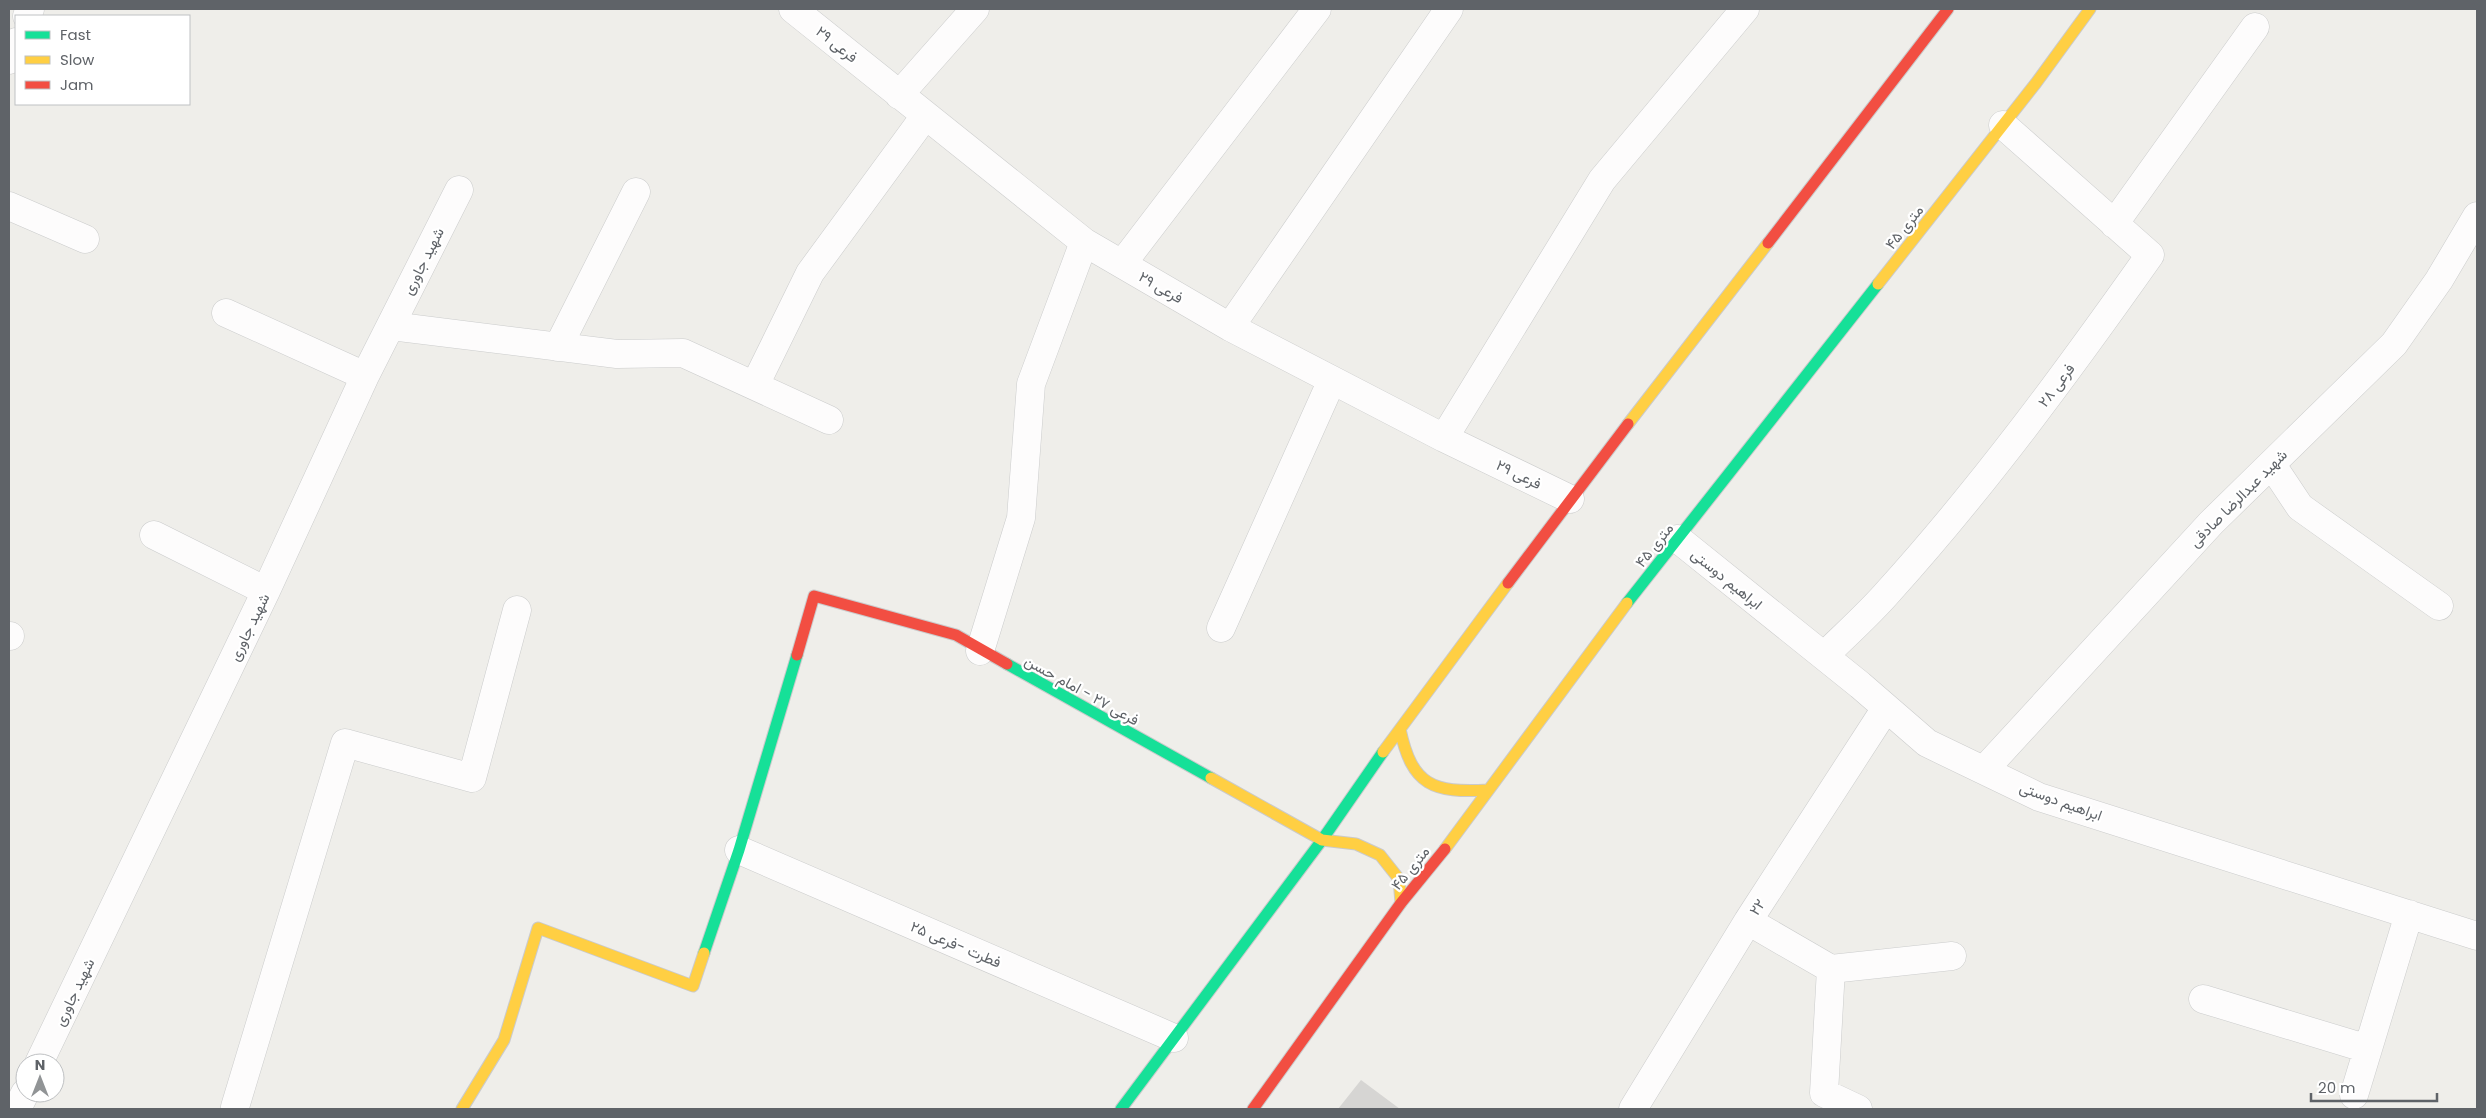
<svg xmlns="http://www.w3.org/2000/svg" width="2486" height="1118" font-family="Poppins,Vazirmatn,sans-serif">
<style>
.building{fill:#d6d5d3}
.lines{fill:none;stroke-linecap:round;stroke-linejoin:round}
.street-casing{stroke:#cbcccc;stroke-width:29}
.fast-casing{stroke:#cacacb;stroke-width:13}
.slow-casing{stroke:#cacacb;stroke-width:13}
.jam-casing{stroke:#cacacb;stroke-width:13}
.street{stroke:#fdfcfc;stroke-width:28}
.fast{stroke:#16e098;stroke-width:11}
.slow{stroke:#ffcf43;stroke-width:11}
.jam{stroke:#f24e42;stroke-width:11}
.labels{text-anchor:middle;dominant-baseline:central;stroke-width:4.5;stroke-linejoin:round;paint-order:stroke}
.street-label{font-size:15px;fill:#5f6368;stroke:#fff}
</style>
<rect width="100%" height="100%" fill="#efeeea"/>
<path class="building" d="M1361,1080l39,29h-62z"/>
<g class="lines">
<g class="street-casing">
<path id="street" d="M793,9l291,233 146,85 214,111 126,61
M27,16l3,-7
M9,60l7,-18
M899,95l76,-86
M9,206l76,33
M2114,224l141,-197
M1122,264l195,-255
M226,313l139,63
M391,326l226,28 66,-1 146,67
M1230,327l219,-318
M558,347l78,-155
M755,385l55,-112 115,-157
M1444,438l158,-258 143,-171
M2272,465l28,42 139,99
M154,535l112,56
M1678,539l182,146 67,58 112,54 438,139
M1221,628l111,-248
M9,636h1
M980,651l41,-133 10,-134 53,-142
M1824,656c21,-21 44,-41 64,-64 95,-105 180,-221 262,-337l-147,-130
M1984,770l227,-247 183,-179 45,-64 38,-64
M739,850l435,188
M1748,921l83,48 -7,124 34,16
M1831,969l121,-13
M2203,999l165,50
M39,1063l227,-472 99,-215 94,-186
M2354,1095l55,-181
M235,1107l110,-364 127,35 45,-168
M17,1109l8,-16
M1633,1109l115,-188 138,-213"/>
</g>
<g class="fast-casing">
<path id="fast" d="M1627,603l251,-319
M1007,664l204,114
M704,953l35,-103 58,-195
M1121,1109l201,-269 61,-88"/>
</g>
<g class="slow-casing">
<path id="slow" d="M1878,284l158,-201 54,-74
M1628,424l140,-181
M1400,729c12,57 33,64 88,61
M1383,752l125,-169
M1211,778l111,62
M1322,840l34,4 24,11 19,24 2,24
M1445,849l182,-246
M462,1109l42,-69 34,-112 155,58 11,-33"/>
</g>
<g class="jam-casing">
<path id="jam" d="M1768,243l180,-234
M1508,583l120,-159
M797,655l17,-59 142,39 51,29
M1253,1109l148,-206 44,-54"/>
</g>
<use href="#street" class="street"/>
<use href="#fast" class="fast"/>
<use href="#slow" class="slow"/>
<use href="#jam" class="jam"/>
</g>
<g class="labels">
<g class="street-label">
<text transform="translate(837 44) rotate(39)">فرعی ۲۹</text>
<text transform="translate(1904 227) rotate(-52)">۴۵ متری</text>
<text transform="translate(423 261) rotate(-63)">شهید جاوری</text>
<text transform="translate(1161 287) rotate(30)">فرعی ۲۹</text>
<text transform="translate(2056 385) rotate(-53)">فرعی ۲۸</text>
<text transform="translate(1519 474) rotate(26)">فرعی ۲۹</text>
<text transform="translate(2238 498) rotate(-45)">شهید عبدالرضا صادقی</text>
<text transform="translate(1654 545) rotate(-52)">۴۵ متری</text>
<text transform="translate(1727 579) rotate(39)">ابراهیم دوستی</text>
<text transform="translate(249 627) rotate(-64)">شهید جاوری</text>
<text transform="translate(1082 690) rotate(29)">فرعی ۲۷ - امام حسن</text>
<text transform="translate(2061 801) rotate(20)">ابراهیم دوستی</text>
<text transform="translate(1410 868) rotate(-51)">۴۵ متری</text>
<text transform="translate(1757 907) rotate(-57)">۲۲</text>
<text transform="translate(956 944) rotate(23)">فطرت -فرعی ۲۵</text>
<text transform="translate(74 992) rotate(-64)">شهید جاوری</text>
</g>
</g>
<rect width="2486" height="1118" fill="none" stroke="#5f6368" stroke-width="20"/>
<rect x="15" y="15" width="175" height="90" fill="#ffffff" stroke="#bfc1c3"/>
<rect x="25" y="31" width="25" height="8" fill="#16e098" stroke="#bfc1c3"/>
<text x="60" y="40" font-size="15" fill="#5f6368">Fast</text>
<rect x="25" y="56" width="25" height="8" fill="#ffcf43" stroke="#bfc1c3"/>
<text x="60" y="65" font-size="15" fill="#5f6368">Slow</text>
<rect x="25" y="81" width="25" height="8" fill="#f24e42" stroke="#bfc1c3"/>
<text x="60" y="90" font-size="15" fill="#5f6368">Jam</text>
<g transform="translate(40 1078)"><circle r="24" fill="#ffffff" stroke="#bfc1c3"/>
<path d="M0-4L9 19L0 12L-9 19Z" fill="#919496"/>
<text y="-8" font-size="14" font-weight="bold" text-anchor="middle" fill="#5f6368">N</text>
</g>
<path d="M2311 1093v8h126v-8" fill="none" stroke="#5f6368" stroke-width="2.5"/>
<text x="2318" y="1093" font-size="15" fill="#5f6368" stroke="#ffffff" stroke-width="4" paint-order="stroke">20 m</text>
</svg>
